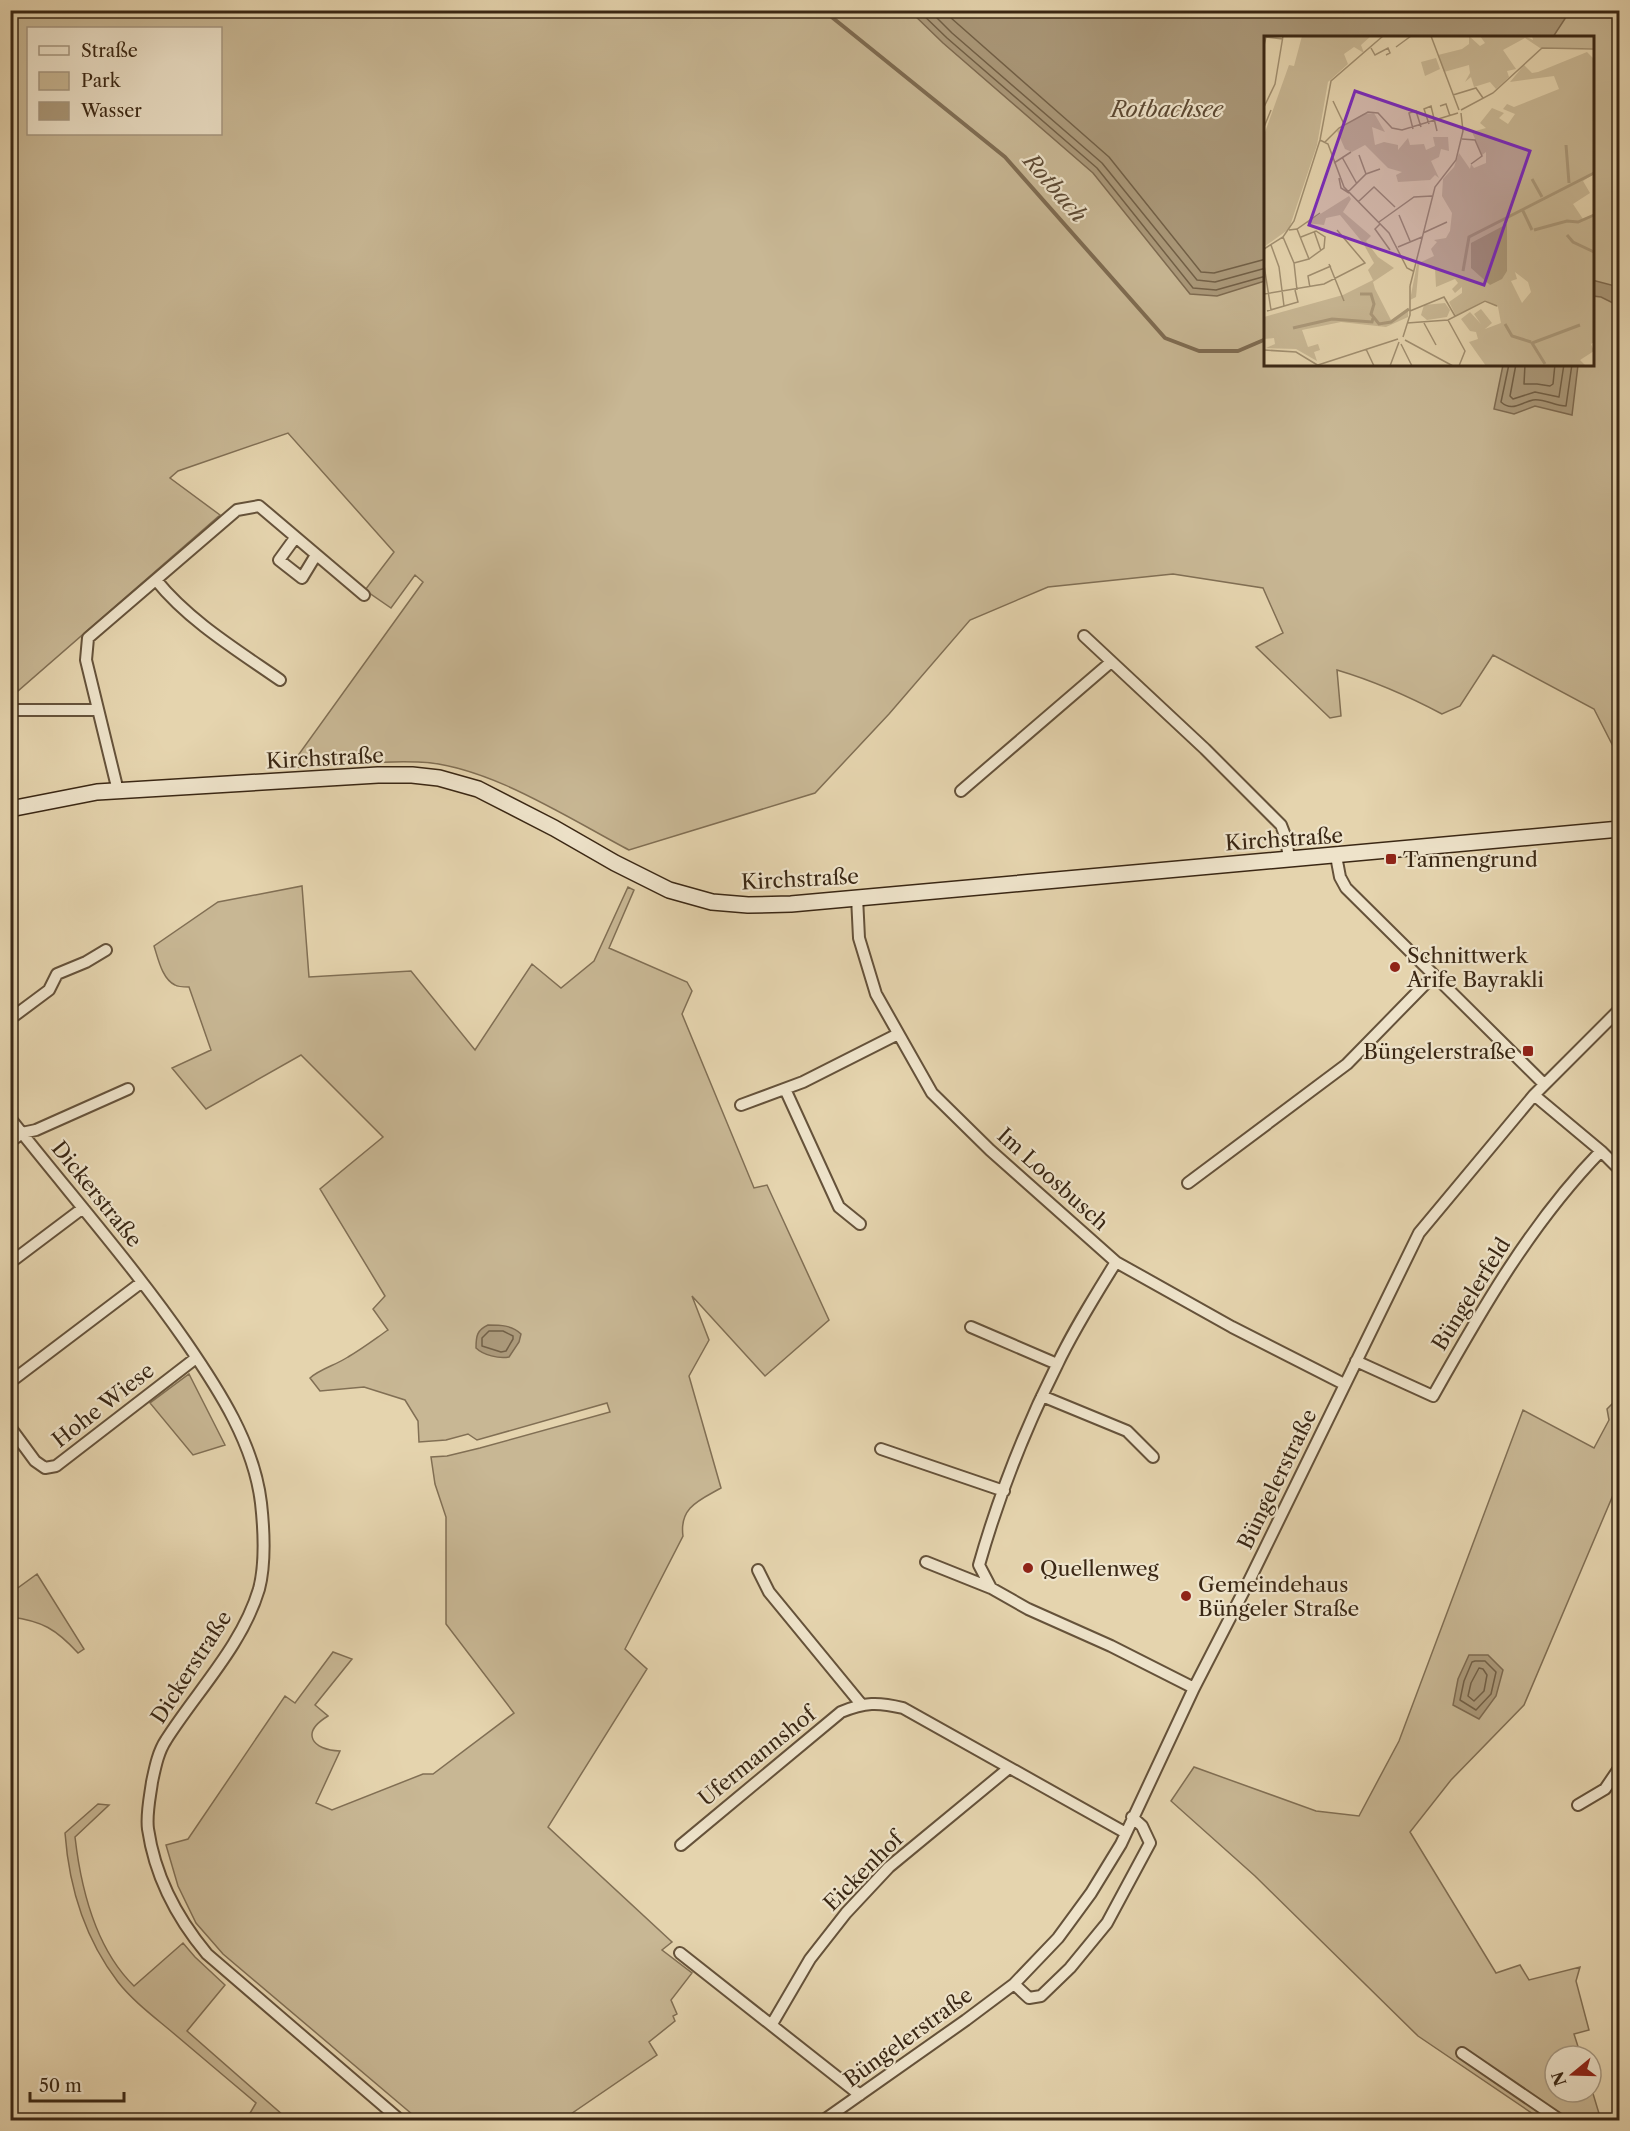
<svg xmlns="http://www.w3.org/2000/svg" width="1630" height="2131" font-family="'Libre Caslon Text',serif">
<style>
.green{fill:#c8b794;stroke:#816f54;stroke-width:1.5;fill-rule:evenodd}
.water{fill:#ab997a;stroke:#7e6b51;stroke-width:1.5}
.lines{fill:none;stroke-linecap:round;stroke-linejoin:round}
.shore{stroke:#726047;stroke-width:1.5}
.stream{stroke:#7e6b51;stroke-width:4}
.street-casing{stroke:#65523a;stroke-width:14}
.secondary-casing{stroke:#3a2714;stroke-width:18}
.street{stroke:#eee3ca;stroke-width:10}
.secondary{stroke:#eee3ca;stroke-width:15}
.poi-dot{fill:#8f2418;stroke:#eee3ca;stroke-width:2}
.labels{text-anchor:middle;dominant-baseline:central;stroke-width:4.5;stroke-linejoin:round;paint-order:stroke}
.street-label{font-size:21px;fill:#3a2714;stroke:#eee3ca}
.poi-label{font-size:21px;fill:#3a2714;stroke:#eee3ca;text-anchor:start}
.water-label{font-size:22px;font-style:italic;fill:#5c4933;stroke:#eee3ca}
.inset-river{fill:none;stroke:#ab997a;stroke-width:3}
.inset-road{fill:none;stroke:#a18f70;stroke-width:1.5}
.view{fill:#7b2cbf;fill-opacity:0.15;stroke:#7b2cbf;stroke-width:3}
.inset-edge{fill:none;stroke:#3a2714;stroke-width:3}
</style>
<rect width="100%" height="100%" fill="#e5d4ae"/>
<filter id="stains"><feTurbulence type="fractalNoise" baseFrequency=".00333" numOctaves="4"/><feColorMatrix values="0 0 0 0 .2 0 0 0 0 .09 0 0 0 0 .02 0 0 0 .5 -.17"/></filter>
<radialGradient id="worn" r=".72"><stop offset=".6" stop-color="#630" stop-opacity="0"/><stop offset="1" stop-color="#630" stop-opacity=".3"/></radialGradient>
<path class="green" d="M11,11h1608v747l-25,-49 -101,-54 -33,51 -18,8c-34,-18 -68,-33 -105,-44l4,46 -11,2 -74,-71 27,-14 -20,-45 -90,-14 -125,13 -78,33 -81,94 -74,79 -186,57c-61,-32 -143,-86 -211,-88 -41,-2 -88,4 -129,6l134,-186 -8,-7 -24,33 -26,-18 29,-38 -106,-119 -110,38 -8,7 50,37 -209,182zM28,28h192v106h-192zM1266,38h326v326h-326z
M302,886l7,91 102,-6 64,79 57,-86 29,24 33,-27 34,-74 6,3 -25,58 78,34 5,9 -10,23 72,174 13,-3 62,135 -64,56 -73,-80 17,44 -20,36 32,112c-21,12 -42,19 -38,48l-58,113 22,20 -99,158 124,115 -10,8 30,23 -21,27 6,14 -4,2 2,5 -26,21 8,13 -95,65h-143l-196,-166 -27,-31 -18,-37 -12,-41 22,-6 97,-143 10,7 38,-51 19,7 -37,46 13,11c-28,17 -16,34 12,35l-24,52 16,7 91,-36h10l81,-61 -68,-89v-107l-11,-33 -4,-27 16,-1 33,-8 130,-36 -3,-9 -130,37 -9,-6 -22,6 -27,2 -1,-21 -13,-21 -41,-13 -44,4 -10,-13c10,-9 26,-13 38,-21 14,-8 27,-18 40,-27l-15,-21 12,-13 -65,-107 63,-52 -82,-82 -95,54 -34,-41 39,-18 -22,-63c-4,0 -11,0 -14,-2 -13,-6 -17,-27 -21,-39l64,-44z
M189,1374l36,71 -32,10 -43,-52z
M1619,1397v84l-95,224 -73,75 -41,52 86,141 24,-8 9,15 51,-13 -4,14 13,49 -15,4 7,22h-26v36h36v-5l10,33h-59l-124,-84 -163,-160 -84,-75 23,-34 122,44 43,5 40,-75 124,-331 71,38 15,-28 -2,-11z
M37,1574l47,75 -6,4c-22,-24 -36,-32 -67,-36v-24z
M98,1804l11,1 -34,32c6,52 20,111 59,149l49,-43 12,14 30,28 -38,46 97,85 -5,4h-33l10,-17c-28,-24 -56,-47 -84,-71 -19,-16 -39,-31 -54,-50 -33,-43 -49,-95 -53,-149z"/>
<path class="water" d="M910,11h660l-17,26 -287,1 -1,243 -48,15 -27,-2 -97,-121 -150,-130z
M1592,280l27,7v19l-18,-9 -8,-1z
M1503,365h75l-6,50 -37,-9 -21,8 -20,-5z
M488,1325c12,0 24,0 33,9l-2,8 -10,15c-10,2 -26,-2 -33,-9 0,-12 1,-18 12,-23z
M1469,1655h19l15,15 -7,26 -17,23 -26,-14 5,-26z"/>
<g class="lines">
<path class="shore" d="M918,10l29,28 150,130 96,120 23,2 50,-14
M929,10l23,23 150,130 95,117 18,2 51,-14
M942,10l167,147 92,115 13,1 52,-14
M1509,364l-8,38c11,10 19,1 32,-2 10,-2 22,6 33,6l6,-42
M1516,364l-6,32 3,3 22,-7 24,5 5,-33
M1525,364l-1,20h13l13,2 3,-2 2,-20
M489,1331h14l10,5v3l-7,12 -5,1 -19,-6v-8z
M1475,1661h10l11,11 -5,22 -15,16 -16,-10 4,-19 8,-19z
M1479,1668l4,1 4,6 -3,16 -10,10 -6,-5 3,-13z"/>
<path class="stream" d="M823,10l182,147 160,181 34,13h39l28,-12"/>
<g class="street-casing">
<path id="street" d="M295,538l-16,22 23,18 14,-23
M156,580c33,41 81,70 124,100
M1084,636l121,113 76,76 5,13 3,21
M10,710h88
M118,791l-32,-131 2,-22 149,-128 22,-4 105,89
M961,791l150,-129
M1336,856l4,21 6,11 198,196
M857,897l2,41 17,56 56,99 58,57 126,112 116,65 112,57
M10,1019l39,-29 8,-16 29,-12 20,-12
M785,1089l54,118 21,17
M1534,1095l67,56 19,19
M741,1105l62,-23 95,-48
M10,1118c59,75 122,146 176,224 33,48 68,102 75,161 3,27 5,59 -2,86 -17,57 -62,102 -93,151 -8,12 -11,28 -14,42 -2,15 -6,32 -4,47 7,48 29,89 59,125l193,166
M10,1142l12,-9 14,-3 92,-41
M1188,1183l159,-119 87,-89
M1116,1262c-21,34 -42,67 -59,103 -31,62 -59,133 -78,200l12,23 37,21 83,37 83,42
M10,1263l73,-55
M971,1327l86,37
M1356,1361l77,35c49,-87 98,-173 168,-245
M10,1382l132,-100
M1042,1396l85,35 26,26
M10,1427l25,34 10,7 11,-2 140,-108
M881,1449l123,42
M926,1562l65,26
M758,1570l11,22 92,112
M1578,1805l27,-16 15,-22
M681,1845l160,-133c24,-10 37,-10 62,-4l223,125
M680,1953l180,142
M1014,1984l15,14 12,-2 29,-28 37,-45 43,-80 -8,-17 -10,-9
M772,2024l38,-65 36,-46 43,-46 120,-99
M1462,2053l98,67
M824,2120l142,-100 48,-36 44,-46 33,-45 30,-49 73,-156 56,-109 169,-346 115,-138 86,-86"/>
</g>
<g class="secondary-casing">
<path id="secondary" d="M10,809l87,-17 281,-17h34l27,3 39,11 76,39 61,35 54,27 43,12 36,3 43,-1 829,-75"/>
</g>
<use href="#street" class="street"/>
<use href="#secondary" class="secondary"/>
</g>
<g class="poi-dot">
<rect x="1385" y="853" width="12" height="12" rx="3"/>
<circle cx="1395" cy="967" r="6"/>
<rect x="1522" y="1045" width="12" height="12" rx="3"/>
<circle cx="1028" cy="1568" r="6"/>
<circle cx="1186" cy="1596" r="6"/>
</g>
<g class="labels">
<g class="street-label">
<text transform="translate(325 758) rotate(-3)">Kirchstraße</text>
<text transform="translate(1284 839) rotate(-4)">Kirchstraße</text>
<text transform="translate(800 879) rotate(-3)">Kirchstraße</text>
<text transform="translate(1053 1179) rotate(42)">Im Loosbusch</text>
<text transform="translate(97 1194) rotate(51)">Dickerstraße</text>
<text transform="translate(1471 1294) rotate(-58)">Büngelerfeld</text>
<text transform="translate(103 1405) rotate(-38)">Hohe Wiese</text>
<text transform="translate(1277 1479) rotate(-64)">Büngelerstraße</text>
<text transform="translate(191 1667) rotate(-57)">Dickerstraße</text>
<text transform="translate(757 1756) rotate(-39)">Ufermannshof</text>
<text transform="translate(863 1871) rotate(-45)">Eickenhof</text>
<text transform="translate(908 2037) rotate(-36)">Büngelerstraße</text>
</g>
<g class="poi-label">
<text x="1403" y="859">Tannengrund</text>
<text x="1407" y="955">Schnittwerk<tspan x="1407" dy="24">Arife Bayrakli</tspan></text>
<text x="1516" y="1051" text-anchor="end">Büngelerstraße</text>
<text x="1040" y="1568">Quellenweg</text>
<text x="1198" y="1584">Gemeindehaus<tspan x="1198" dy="24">Büngeler Straße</tspan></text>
</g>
<g class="water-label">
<text x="1167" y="109">Rotbachsee</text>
<text transform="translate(1055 188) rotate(49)">Rotbach</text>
</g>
</g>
<g transform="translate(1264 36)">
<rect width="330" height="330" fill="#e5d4ae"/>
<path d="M38,0h69l-10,9 3,8 -10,-6 -10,7 4,10 -20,18 -11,63 -28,84 -25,18v-112l25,-70 5,1zM205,0l11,10 5,-3 -5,-7h45l8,4 -1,-4h62v12h-54l-15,-10 -22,12 13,19 -9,2 2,6 -13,12 -6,-7 -16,5 -3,-10 -6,5 5,-9 -1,-8 -25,7 -6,-17 24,-6 7,-5zM323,16l7,7v115l-11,7 7,12 -17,11 10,15 11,-5v128l-3,2 3,7 -14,9 6,6h-100l-17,-24 9,-3 -2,-7 -6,-1 -9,-12 9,-7 11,12 -7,-10 7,-5 11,14 -7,6 16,-6 -3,-16 -13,-7 -29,16 -7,-14 13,-9v-6l-7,6 -3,-4 6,-6 -3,-4 -19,8 -1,-19 -16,-3 -3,32 -6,3 7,-36 17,-8 -3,-7 6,-7 -3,-2 12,-2 4,-7 2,-18 -10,-17 1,-17 11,-12 5,-14 11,16 1,-5 3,4 12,-5v-11l-4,3 -10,-23 14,-4 -6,-5 12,-15 12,5 -5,5 9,6 7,-10 -12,-5 4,-5 7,3 45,-18 -5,-13 -44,6 14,-17 8,8 6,-1zM251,236l13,10 3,10 -9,11 -11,-22 6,-2zM172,22l4,11 -15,7 -4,-14zM110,77l11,19 -13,-5 3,18 9,-3 14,3v5l10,-12 2,7 14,-1 2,6 9,-4 -2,-9h15l1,14 -8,-2 -2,8 -8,4 8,17 -4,-3 -5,5 -32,2 -2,-7 6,-3 -14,-4 -23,-23 -13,7 -7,-3 -8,-18 26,-17zM85,160l2,3 -8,13 28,24 -5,5 12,16 16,11 -21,14 2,7 16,31 17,-12v9l-22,10 -45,-5 -39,8 6,17 10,-3 2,6 -6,2 3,9 -21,-12 -30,-1 9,-4 -1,-6 -10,1v-22l79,-22 30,-15 -5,-10 6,-7 -11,-20 -23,-28 -14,3 -2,7 -18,-2zM181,267l5,7 -3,7 -20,3 -6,-5 3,-10z" fill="#c8b794" fill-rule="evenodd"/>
<path d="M243,188v47l-5,8 -12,6 -19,-17v-25z" fill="#ab997a"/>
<path class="inset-river" d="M302,109l3,38M268,143l10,18M259,175l9,19M270,194l33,-9 11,1 16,-7M303,199l6,7 21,10M199,235l6,-34 125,-64M96,258h11l3,10 -3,10 8,10 12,-2 18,-13M241,288l7,12 19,6M29,292l39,-9 40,3 1,-4M281,328l-13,-21 48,-18"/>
<path class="inset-road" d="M167,0l28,74M0,9l2,-8 17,2M132,11l15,-11M107,12l4,7 13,-7 2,5 -4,2M189,59l23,-7 7,10M69,65l11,23M176,70l6,-2 4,12M0,71l11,-23 8,-48M197,74l32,-17 49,-45 52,1M165,88l-5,-15 7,-3 6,25M0,91l7,-17M149,93l-4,-16 7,-2 5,16M198,103l13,1 7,16 -11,8M56,104l8,4 16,43 45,46 18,35 6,3M61,106l14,-14 29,-16 10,1 14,15 10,2 56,-17M95,119l7,19M78,121l15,27M70,127l17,-11M75,142l2,10 8,5M84,156l18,-18 14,-5M94,166l16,-15 21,20M135,179l11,26M115,186l35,-25 18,-1M116,188l-5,5 15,21M25,194l8,-1 23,-16M50,195l7,20M159,197l24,-11M19,201l11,26 3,27M37,201l15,-6 9,6 -1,11 -15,11M7,209l8,22 5,39M134,211l24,-10M0,213l19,-12 11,-16 26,-81 11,-59 52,-45M30,227l15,-4 -12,-30M65,228l15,37M0,229l7,45M146,250l25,-99 21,-27 7,-29 -2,-18M46,252l-2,-12 23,-10M0,258l60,-10 41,-21 -28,-33M3,275l31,-9 -3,-12M146,275l34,-14 11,19M184,284l17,31 -6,15M143,287l41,-3 37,-19 12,5M160,287l12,22M139,301l7,-22v-29M141,304l48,26M137,308l11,22M102,313l8,17M0,314l32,2 23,14M54,329l80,-26M126,330l9,-24"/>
<path class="view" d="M91,55l175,60 -46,134 -175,-60z"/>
<rect width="330" height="330" class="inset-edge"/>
</g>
<rect width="1630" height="2131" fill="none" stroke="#e5d4ae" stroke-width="36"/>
<rect x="12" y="12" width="1606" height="2107" fill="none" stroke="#3a2714" stroke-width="3"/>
<rect x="18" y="18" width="1594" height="2095" fill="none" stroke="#3a2714" stroke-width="1.5"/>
<rect x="27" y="27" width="195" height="108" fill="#eee3ca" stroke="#a69881" stroke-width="1.5"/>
<rect x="39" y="46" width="30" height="9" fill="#eee3ca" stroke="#a69881" stroke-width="1.5"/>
<text x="81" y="57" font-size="18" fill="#3a2714">Straße</text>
<rect x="39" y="72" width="30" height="18" fill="#c8b794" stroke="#a69881" stroke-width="1.5"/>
<text x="81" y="87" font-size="18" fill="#3a2714">Park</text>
<rect x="39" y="102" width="30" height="18" fill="#ab997a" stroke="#a69881" stroke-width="1.5"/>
<text x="81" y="117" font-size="18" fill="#3a2714">Wasser</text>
<g transform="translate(1573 2074) rotate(251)"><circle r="28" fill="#eee3ca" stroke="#a69881" stroke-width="1.5"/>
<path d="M0-4.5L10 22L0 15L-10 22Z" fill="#8f2418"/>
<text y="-9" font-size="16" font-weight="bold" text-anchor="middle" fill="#3a2714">N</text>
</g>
<path d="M30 2092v9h94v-9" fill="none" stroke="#3a2714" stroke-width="3"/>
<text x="39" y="2092" font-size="18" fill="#3a2714" stroke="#eee3ca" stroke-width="4.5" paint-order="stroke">50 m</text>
<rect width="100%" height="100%" filter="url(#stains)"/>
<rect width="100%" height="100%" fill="url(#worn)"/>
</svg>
